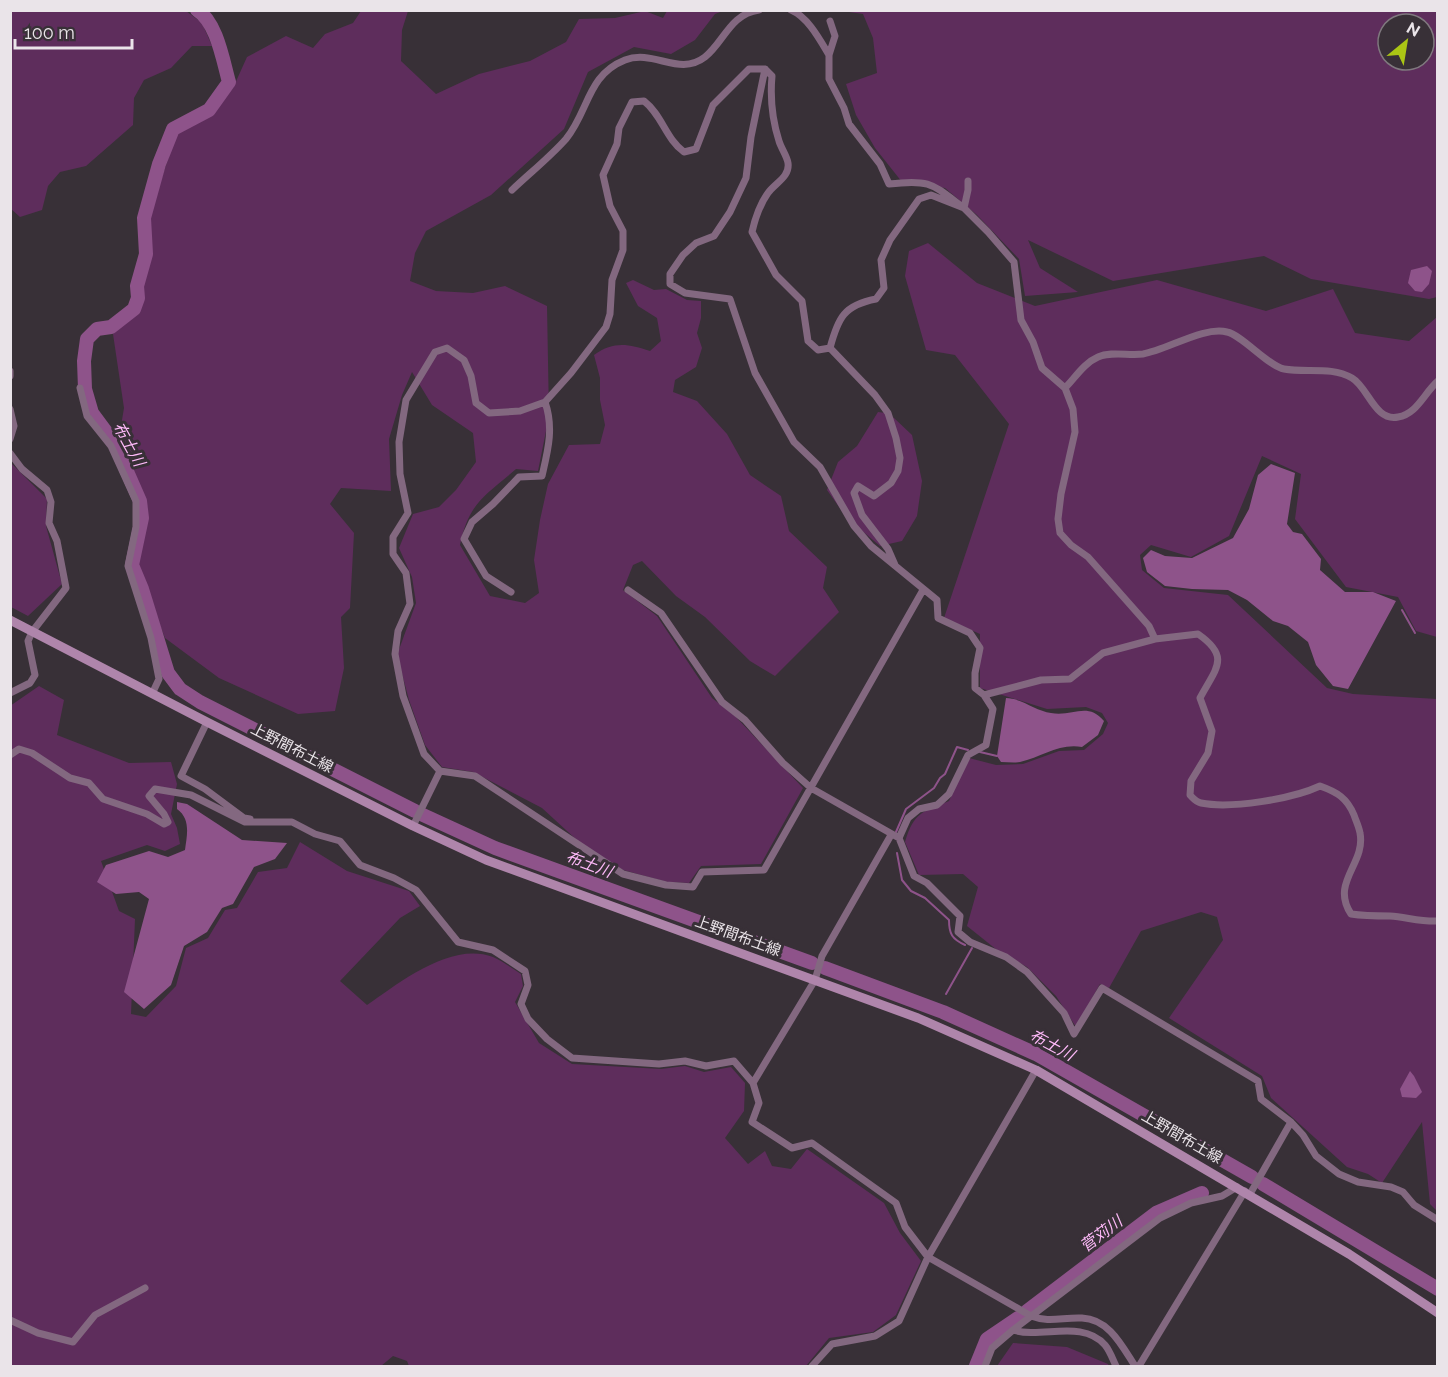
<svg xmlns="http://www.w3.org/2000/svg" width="1448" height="1377" font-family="Raleway,'Noto Sans JP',sans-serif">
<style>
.green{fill:#5e2d5c;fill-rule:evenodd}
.water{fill:#8e538a}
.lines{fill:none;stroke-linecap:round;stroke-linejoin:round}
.stream{stroke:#8e538a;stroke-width:2}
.river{stroke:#8e538a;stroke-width:14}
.street{stroke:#836880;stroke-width:7}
.secondary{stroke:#af85ab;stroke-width:9}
.labels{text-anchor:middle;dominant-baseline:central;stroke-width:6;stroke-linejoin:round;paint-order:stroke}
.street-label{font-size:15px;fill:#eae4e9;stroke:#383037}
.water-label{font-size:16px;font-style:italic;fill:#fdb9f8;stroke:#383037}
</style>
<rect width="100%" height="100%" fill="#383037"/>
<path class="green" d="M10,11h176l16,12 10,23h-20l-21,22 -27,12 -10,18 -1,27 -47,41 -26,6 -12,14 -6,24 -22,7 -10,-9z
M361,11h47l-6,19 -1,31 35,33 43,-20 51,-13 36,-19 13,-23 36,-1 30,-7 18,7 4,-7h56l-8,3 -20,26 -24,14 -37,-7 -46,25 -24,57 -73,66 -65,36 -11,22 -5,28 26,10 37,2 32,-7 42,20 2,110 -11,55 -22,-2c-31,27 -47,33 -56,76l30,51 35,7 14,-10 -5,-33 6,-40 8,-36 21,-39 31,-1 5,-19 -5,-25v-22l-6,-23c20,-14 34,-11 56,-4l11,-10 -4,-23 -19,-12 -12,-23 7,-3 21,10 12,-1 21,11 14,1v17l-4,15 5,15 -6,19 -21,13 -2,12 24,9 30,33 23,41 31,21 8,35 38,36 -4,21 16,24 -64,64 -25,-15 -45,-44 -29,-21 -34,-35 -9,4 -10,25 34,26 55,82 23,18 68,72 -42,76 -60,2 -12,17 -22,-1 -44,-12 -44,-28 -37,-34 -69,-36 -31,-5 -17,-22 -16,-45 -12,-45 19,-52 -4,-26 -13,-29 14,-34 26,-7 17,-17 20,-28 -3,-29 -41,-28 -20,-33 -10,23 -13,44 2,52 -50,-3 -11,16 24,29 -4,75 -9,9 3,51 -9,43 -37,3 -79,-36 -54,-40 -28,-71 11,-58 -8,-23 -22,-42 6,-36 -11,-74 24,-22 13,-54 -1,-43 28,-82 34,-19 22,-26 14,-31 39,-21 27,12 12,-14 28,-11z
M842,11h595v286l-8,2 -118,-20 -47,-23 -151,25 -85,-41 12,28 38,24 -53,4 -6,-37 -42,-44 -32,-27 -43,-6 -27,-34 -19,-33 -10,-31 31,-11 -4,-35 -10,-24zM1388,24h36v36h-36z
M928,243l49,40 58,23 122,-26 109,31 67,-22 22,44 54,8 28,-24v320l-21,-6 -18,-34 -52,-10 -51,-68 6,-45 -39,-18 -33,80 -38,21 -40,-12 -11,10 2,15 22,18 64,7 99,93 26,6 84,5v512l-7,-7 -8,-82 -40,61 -14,-9 -21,-7 -76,-69 -9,-22 -93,-58 54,-78 -6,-23 -16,-5 -60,19 -32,57 -9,-4 -24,43 -20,-31 -29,-29 -30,-17 -30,-24 11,-39 -15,-13 -44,1 -14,-33c9,-30 17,-30 44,-41l20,-43 27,7 27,-1 36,-13 25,-1 19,-16 5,-11 -6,-10 -16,-6 -39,2 -67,-21v-54l-36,-16 65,-194 -54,-69 -29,-5 -21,-74 4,-25z
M878,412l8,1 8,5 18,17 10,46 -5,35 -15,25 -22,5 -33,-28 -20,-28 11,-28 19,-16z
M10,462l37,37 -1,27 16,58 -34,32 -17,-9z
M39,686l25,14 -7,35 72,28 42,-1 6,22 -6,30 6,14 3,16 -15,7 -18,-6 -46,16 18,50 16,8 -4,95 15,3 30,-31 10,-38 22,-10 17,-28 12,-2 21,-36 29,-4 13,-26 47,29 62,20 11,15 -20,12 -60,63 27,24c32,-22 84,-64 126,-48 9,4 19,11 28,17l2,12 -8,16 24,41 33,21 89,5 24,-3 19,6 27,-5 14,16 -1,28 -19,27 23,26 17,-13 7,15 19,3 16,-20 77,54 16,30 21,28 -25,54 -23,17 -44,6 -23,28h-397l-2,-5 -14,-5 -12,10h-370l-1,-660z
M1013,1343l54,4 41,17 1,2h-112z"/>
<path class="water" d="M1427,266l5,5 -3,13 -7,8 -7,-1 -7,-8 3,-13z
M1271,464l24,9 -8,51 6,8 9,2 19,25 -1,11 25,22h28l23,9 -48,88 -15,-3 -17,-21 -8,-23 -20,-16 -15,-5 -26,-21 -19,-10 -36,-1 -27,-3 -18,-14 -4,-14 8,-8 14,6 27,2 41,-20 16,-29 9,-34z
M1006,698c15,0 30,13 45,15 22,4 36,-12 53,8l-6,14 -16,12c-23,-4 -40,10 -62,15 -6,1 -13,0 -19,0l-4,-6z
M177,802l10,2 55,36 45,3 -12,16 -21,8 -21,37 -11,4 -15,24 -23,14 -13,39 -27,24 -20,-17 25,-93 -10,-7 -23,2 -19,-12 9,-17 43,-14 19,6 17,-7c2,-15 6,-31 -8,-41z
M1410,1071l4,5 8,16 -6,6 -14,-1 -2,-8z"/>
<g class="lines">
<path class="stream" d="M1402,610l13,23
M980,752l17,4
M896,832l10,-23 28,-21 6,-10 5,-4 12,-27 11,3
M897,853l5,27 9,11 14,7 24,22c0,14 3,19 16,25
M946,994l26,-46"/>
<path class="river" d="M197,10c20,12 26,51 32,72l-20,28 -36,19 -14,35 -15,54 2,36 -9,32 1,12 -4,11 -23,18 -14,2 -10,10 -3,22 1,28 7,24 23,31 25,57 2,17 -10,47 10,24 26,84 12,16 20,13 215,109
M423,815l72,33 317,115
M825,968l118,44 93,42 216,123
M1263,1184l175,105
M1027,1311l129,-98 46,-20
M976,1366l11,-27 31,-21"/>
<path class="street" d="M791,10c17,7 29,30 38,45
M830,21l5,15 -6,19v24l15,29 5,16 31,40 9,20c42,-5 43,0 75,24l4,-18v-9
M765,69l-14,68 -5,41 -16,34 -16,24 -18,7 -13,12 -13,19v10l15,9 45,6 25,74 39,69 26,25 34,59 17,20 66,54 1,18 32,15 10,15 -5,25v15l9,7 9,14 -7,36 -18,10 -19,39 -12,11 -18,4 -11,9 -9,20 15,38 13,7 33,33 -2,16 12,10 36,15 21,15 37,41 10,21 28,-46 156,93 3,18 30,23 12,13 13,21 23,18 19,8 33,5 12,5 11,13 24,15
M512,190c18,-17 38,-33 54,-51 23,-28 21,-64 59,-79 29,-11 54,17 80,-3 19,-15 25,-43 54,-47
M830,348l-12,2 -10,-9 -6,-40 -26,-26 -24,-43c3,-13 8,-28 16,-39 7,-10 22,-16 20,-30 -1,-7 -7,-15 -9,-22 -7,-22 -9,-43 -7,-65l-7,-7h-16l-36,36 -17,44 -12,3c-18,-13 -22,-37 -40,-51l-12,1 -13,26 -2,16 -14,31 7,31 13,25v19l-11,30 -2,34 -4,13 -35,46 -26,29 -25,9 -31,2 -13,-10 -5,-27 -7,-16 -17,-12 -12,4 -29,48 -7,42 1,32 8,39 -15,24v17l13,19 4,31 -12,27 -3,23 8,42 21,58 16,17 35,5 148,98 43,11 27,2 9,-15 62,-2 159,-280
M830,348c8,-30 14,-43 46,-49l8,-11 -3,-28 9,-20 29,-41 12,-4 33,13 24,24 26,30 7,58 12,22 9,26 23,20 8,21 2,23 -14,62 -3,25 2,14 11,12 17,12 61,69 6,13
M830,348l45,47 13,18 8,25 4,20 -2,13 -7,12 -17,13 -16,-10 -4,7 8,22 26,34 7,16
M10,371v5
M80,388l7,28 24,30 25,55v26l-8,39 23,72 8,41 -7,15
M1065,388c10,-10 19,-25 33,-31 13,-6 31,-1 45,-3 24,-4 61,-28 84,-22 15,3 41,34 57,37 23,4 47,-3 68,9 16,9 23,44 46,39 19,-3 26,-24 40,-36
M10,409l4,17 -4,13
M10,453l12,16 25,21 4,12 -2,21 8,18 9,47 -34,44 -4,9 7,34 -5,8 -20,10
M628,590l33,23 61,89 23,18 38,43 28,25 88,50
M511,592l-25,-16 -22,-37 8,-17 21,-18 26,-27 23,-1c6,-26 12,-48 3,-74
M984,695l57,-15 29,-1 33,-26 52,-14 43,-5c33,23 18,34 2,64l12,33 -4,22 -17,28 -1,14c3,3 6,7 11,8 30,6 91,-4 119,-17 17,6 27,12 34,29 2,6 5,12 6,18 6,31 -30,49 -9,81 13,2 25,2 39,2 16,1 31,6 48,5
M207,722l-26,54 24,13 39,29 6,1
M10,755l9,-6 13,4 38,25 19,5 14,16 44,15 17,10 4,-2 -4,-8 -15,-18 6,-7 36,6 54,27h47l23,12 25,7 20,24 34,13 22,12 42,52 35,8 32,21 3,14 -7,19 7,15 19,20 25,19 87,6 26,-3 21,5 28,-5 19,22 6,20 -7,19 40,26 20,-5 84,60 9,24 23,30 103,59c18,7 32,1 51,2 27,1 40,28 53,48
M413,826l27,-55
M753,1083l62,-103 7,-24 69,-121
M1250,1194l41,-72
M10,1320l28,13 35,9 22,-27 50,-27
M1013,1330c29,9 69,-11 92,15 5,6 8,15 11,21
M812,1366l20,-22 43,-8 24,-15 29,-64 108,-187
M985,1366l7,-18 21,-18 147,-112 31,-15 31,-7 15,-9
M1139,1366l106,-175"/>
<path class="secondary" d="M10,620l197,102 206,104 73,34 432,158 118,52 313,184 89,59"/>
</g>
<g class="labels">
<g class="street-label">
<text transform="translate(292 748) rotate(27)">上野間布土線</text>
<text transform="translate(738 936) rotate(20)">上野間布土線</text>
<text transform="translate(1182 1137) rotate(30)">上野間布土線</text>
</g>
<g class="water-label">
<text transform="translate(129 444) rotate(61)">布土川</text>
<text transform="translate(589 864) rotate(20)">布土川</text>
<text transform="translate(1052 1045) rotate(28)">布土川</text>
<text transform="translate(1101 1234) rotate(-37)">菅苅川</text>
</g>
</g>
<rect width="1448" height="1377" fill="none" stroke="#eae4e9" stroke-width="24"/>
<g transform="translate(1406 42) rotate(30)"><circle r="28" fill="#383037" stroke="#7f787e" stroke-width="1.5"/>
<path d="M0-4.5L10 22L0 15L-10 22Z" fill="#abc615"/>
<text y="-9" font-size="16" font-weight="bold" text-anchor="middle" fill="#eae4e9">N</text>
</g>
<path d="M15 39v9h117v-9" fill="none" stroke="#eae4e9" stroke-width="3"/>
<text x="24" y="39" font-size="18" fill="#eae4e9" stroke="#383037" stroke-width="4.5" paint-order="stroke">100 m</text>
</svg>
